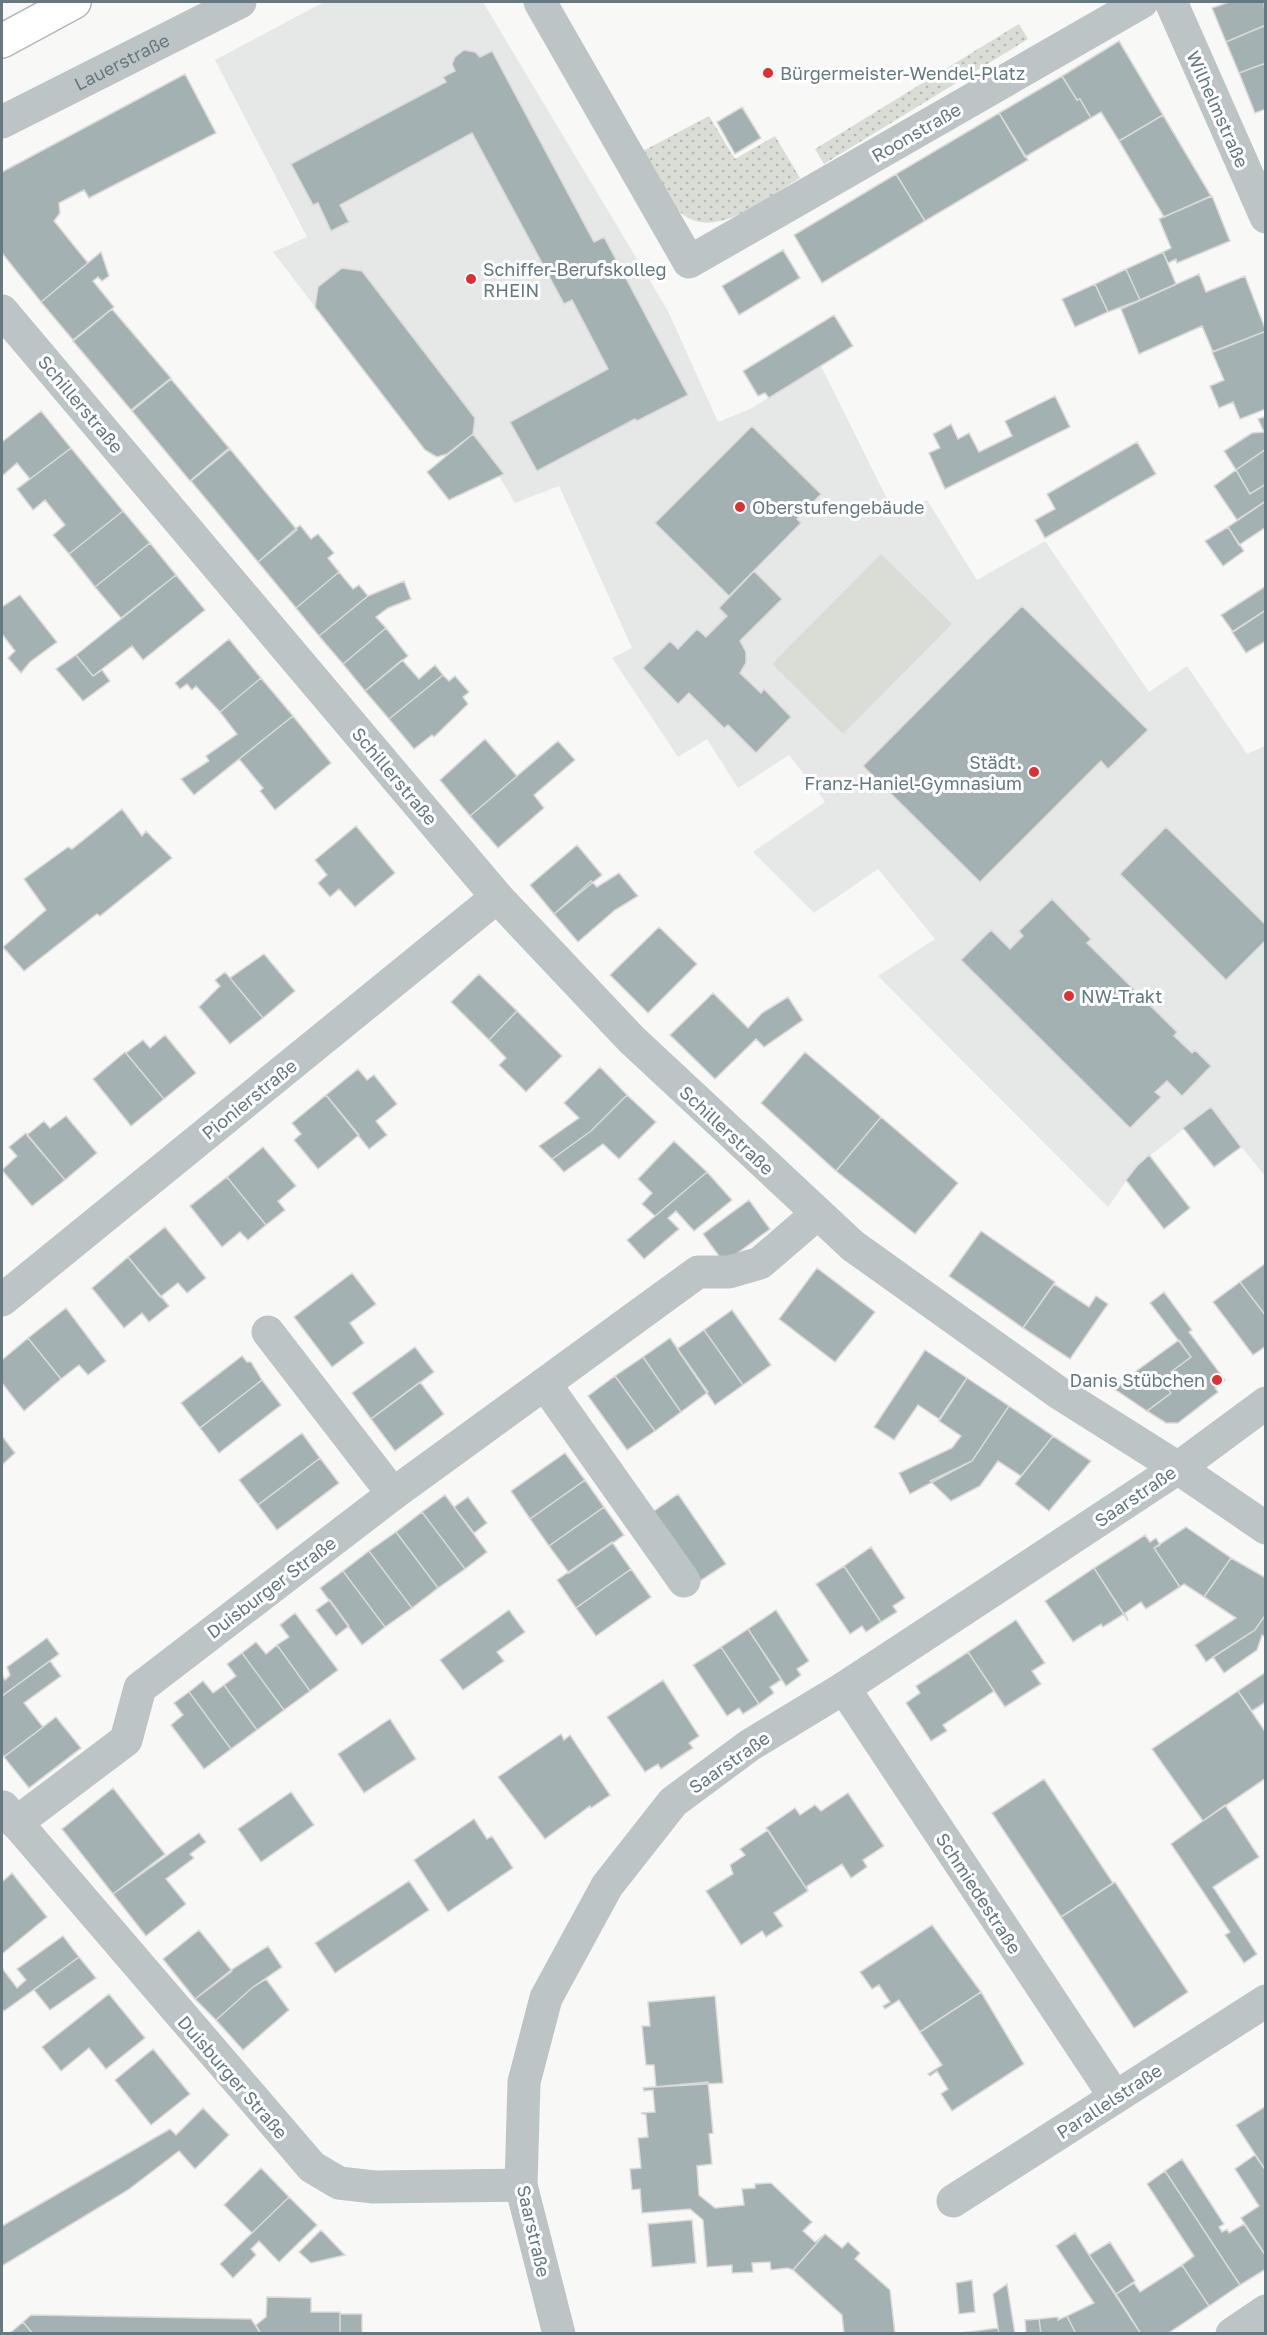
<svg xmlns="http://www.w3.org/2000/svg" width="1267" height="2335" font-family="'Golos Text',sans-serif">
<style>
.built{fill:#e6e8e7}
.grass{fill:url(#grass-dots)}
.garden{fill:#daddd5}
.building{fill:#a4b1b3;stroke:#dadad8;stroke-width:1.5}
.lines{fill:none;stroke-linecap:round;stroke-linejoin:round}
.primary-casing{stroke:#b1b8ba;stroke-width:36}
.street{stroke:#bdc4c6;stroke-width:33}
.primary{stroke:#fff;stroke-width:33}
.poi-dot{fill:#e02e31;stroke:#fff;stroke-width:2}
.labels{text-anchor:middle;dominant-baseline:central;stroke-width:6;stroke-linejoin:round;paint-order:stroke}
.street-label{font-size:18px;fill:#647a80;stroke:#fff}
.poi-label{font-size:18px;fill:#647a80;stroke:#fff;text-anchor:start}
</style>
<defs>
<pattern id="grass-dots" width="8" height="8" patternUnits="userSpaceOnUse" patternTransform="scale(1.5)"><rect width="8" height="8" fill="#daddd5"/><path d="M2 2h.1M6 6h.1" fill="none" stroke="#b4b8b2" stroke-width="1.8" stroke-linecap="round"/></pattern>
</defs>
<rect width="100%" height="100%" fill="#f8f8f6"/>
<path class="built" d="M324,2h159l185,309 50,111 32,-13 71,-43 74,149 32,-15 50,80 68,-39 104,151 38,-26 60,88 18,-8v430l-55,-68 -73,58 -29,41 -230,-231 57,-37 -57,-70 -64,44 -61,-61 72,-50 -36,-47 -51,33 -31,-49 -29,18 -66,-99 20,-10 -73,-162 -44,17 -16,-27 -50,24 -22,-28 20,-18 -13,3 -9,-7 -152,-198 34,-15 -92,-177z"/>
<path class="grass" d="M1019,24l9,15 -204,125 -9,-15z
M709,116l26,43 40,-23 25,42c-34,20 -90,69 -124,30 -14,-15 -24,-38 -35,-56z"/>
<path class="garden" d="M881,554l71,70 -109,110 -71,-70z"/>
<path class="building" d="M1229,2h35l2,23 -40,17 -14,-34z
M1266,25v38l-27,10 -13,-31z
M1119,41l44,74 -44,26 -18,-29 -10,6 -11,-19 -3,1 -15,-24z
M464,50l11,2 5,5 12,-6 102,191 10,-5 84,158 -51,26 -2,-2 -98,52 -27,-49 98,-53 -36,-69 -8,4 -92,-171 -132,72 9,17 -18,9 -13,-28 -5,2 -22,-41 155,-82 -3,-5 12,-6 -3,-7 3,-7z
M1266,63v46l-11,4 -16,-40z
M185,74l31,59 -127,65 -5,-8 -25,13 1,10 -6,8 34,42 -47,39 -39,-49v-81z
M1062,76l15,24 3,-1 11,19 -66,39 -26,-44z
M742,107l19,31 -26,16 -18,-32z
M999,113l29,47 -103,61 -29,-47z
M1163,115l48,81 -47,21 -45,-76z
M896,174l29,47 -103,62 -28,-48z
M1212,196l18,45 -53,22 -1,-4 -8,4 -5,-11 8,-4 -12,-29z
M783,250l17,28 -61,37 -17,-29z
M101,252l8,24 -7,5 -4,-4 -5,4 21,26 -41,33 -32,-38z
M1163,252l13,32 -36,16 -14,-31z
M342,268l20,3 113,147 -2,16 -26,20 -10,3 -12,-7 -110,-143 3,-20z
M1126,269l14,31 -32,12 -13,-28z
M1199,274l7,18 39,-16 21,55 -53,21 -11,-26 -63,28 -18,-45z
M1095,284l13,28 -33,15 -13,-28z
M112,309l59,69 -40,32 -58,-69z
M834,315l19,31 -84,52 -4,-5 -7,3 -15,-25z
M1266,331v78l-26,10 -7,-17 -14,6 -9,-22 14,-6 -12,-28z
M171,379l58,69 -39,33 -58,-70z
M1055,396l15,31 -125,62 -16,-36 11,-5 -7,-14 18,-10 7,15 11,-6 10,19 33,-16 -7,-15z
M41,411l30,37 -41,31 -13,-16 -15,13v-34z
M1266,416v33l-30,21 -12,-19 28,-18 12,-1 -6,-13z
M752,426l69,68 -24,25 4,4 -72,73 -74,-73z
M473,434l31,40 -55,26 -22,-28z
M1137,442l19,32 -111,64 -10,-18 20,-11 -8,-15z
M71,448l52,63 -54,43 -16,-19 12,-10 -20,-25 -12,10 -16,-21z
M230,449l67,81 -39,32 -67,-81z
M1266,449v35l-16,10 -14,-24z
M1236,470l14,24 16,-10v17l-29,19 -23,-34z
M1266,501v26l-27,18 -11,-18z
M123,511l27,32 -55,44 -26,-33z
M300,525l11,14 7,-5 16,19 -6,5 11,14 -43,36 -38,-46z
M1228,527l16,24 -21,15 -18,-25z
M150,543l26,32 -55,43 -26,-31z
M754,571l28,28 -42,42 6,11v11l-6,10 21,20 3,-4 27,28 -35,36 -28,-28 -4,3 -35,-35 -11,11 -35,-36 27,-27 8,8 19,-20 9,8 21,-21 -8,-8z
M339,572l14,17 6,-4 9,11 -49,40 -23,-28z
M176,575l29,35 -62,50 -11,-14 -39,30 -17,-21z
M404,581l7,18 -23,9 -12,9 10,11 -43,36 -24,-28 49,-40z
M1266,586v24l-33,22 -12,-17z
M20,595l37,47 -27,20 -9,11 -13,-15 7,-7 -13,-17v-27z
M1022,606l126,124 -40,39 -7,-8 -121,121 -117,-116z
M1266,610v31l-20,12 -14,-21z
M386,628l22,28 -43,35 -22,-27z
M229,639l32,39 -41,34 -24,-26 -4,4 -5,-6 -7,5 -5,-6z
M76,655l17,21 9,-6 8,11 -27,20 -27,-32z
M402,660l17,19 16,-14 8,10 -54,44 -24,-28z
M443,675l6,6 6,-5 14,16 -6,5 5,7 -34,33 -2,-2 -18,14 -25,-30z
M261,678l32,38 -99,79 -13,-16 28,-18 -3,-5 31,-22 -17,-22z
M293,716l38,47 -56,47 -15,-19 3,-3 -24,-29z
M485,739l32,37 -47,40 -30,-36z
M558,741l17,19 -41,35 10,13 -46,40 -28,-32z
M122,809l20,27 4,-5 26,27 -72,58 -3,-2 -73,57 -21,-24 43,-37 -22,-31 44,-32 4,2z
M356,826l39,47 -40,34 -16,-18 -9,8 -12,-14 9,-8 -12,-15z
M1166,827l100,98v15l-40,40 -106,-106z
M577,845l25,30 -48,39 -24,-29z
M619,873l19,23 -23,14 -37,32 -24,-28 37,-33 6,6z
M1052,899l39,40 -4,4 90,89 -3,4 18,17 3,-3 16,16 -29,30 -15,-15 -12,11 6,5 -31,31 -169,-168 30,-30 19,19 13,-13 -4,-5z
M659,927l38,37 -49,49 -38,-38z
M264,954l31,37 -32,27 -33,-40z
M225,972l38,46 -33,26 -31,-37 21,-21 -5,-6z
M479,974l38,37 -28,29 -38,-38z
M713,993l35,35 14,-15 26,-16 15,23 -39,27 -8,-8 -41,40 -45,-44z
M517,1011l45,45 -36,36 -27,-27 7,-7 -17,-18z
M165,1035l31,38 -32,26 -38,-46 17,-13 7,8z
M125,1052l39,47 -33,27 -38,-47z
M805,1052l76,65 -45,54 -75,-68z
M600,1067l27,28 -36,36 -39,28 -13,-13 40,-28 -15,-15z
M358,1069l9,11 7,-5 23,29 -21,17 11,14 -18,14 -43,-54z
M326,1095l33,40 -41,34 -24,-29 7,-6 -9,-11z
M627,1095l29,27 -37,37 -16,-15 -39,28 -12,-13 39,-28z
M1211,1107l30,40 -27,20 -31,-39z
M66,1116l31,37 -32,27 -38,-45 17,-14 6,7z
M881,1117l77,66 -43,51 -79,-63z
M26,1133l39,47 -33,26 -30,-36 15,-14 -8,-9z
M674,1141l33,31 -52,44 -13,-12 10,-11 -14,-14z
M263,1147l33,39 -18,15 7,9 -19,15 -39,-48z
M1149,1155l41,53 -26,21 -38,-49 11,-14z
M707,1172l25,28 -38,31 -18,-20 -8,7 11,11 -35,30 -17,-19z
M227,1177l39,48 -18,15 -8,-8 -18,15 -32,-41z
M749,1200l21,29 -46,34 -21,-29z
M165,1227l41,51 -19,15 -9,-10 -18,14 -32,-40z
M981,1231l74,51 -32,46 -74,-52z
M128,1257l41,49 -20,16 -7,-9 -18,15 -32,-40z
M1266,1263v53l-26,-34z
M817,1268l58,44 -40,50 -56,-43z
M352,1273l24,31 -26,19 14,20 -32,24 -38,-50z
M1240,1282l26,34v30l-13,9 -40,-53z
M1054,1284l35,23 7,-11 12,8 -38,55 -47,-31z
M1164,1292l28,38 -3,2 36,48 -10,8 3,4 -40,31h-12l-19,-12 24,-18 -7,-10 9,-8 -2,-3 20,-15 -41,-54z
M66,1308l40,53 -18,14 -9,-10 -18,14 -33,-41z
M732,1310l39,55 -28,20 -39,-55z
M704,1330l39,55 -28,20 -38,-56z
M28,1338l33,41 -37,32 -22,-28v-23z
M670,1338l38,54 -27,20 -38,-55z
M1179,1340l12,17 -20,15 2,3 -9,8 7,10 -24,18 -34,-23z
M415,1347l19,25 -63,47 -19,-26z
M925,1350l42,28 -28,41 -21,-14 -24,35 -20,-13z
M242,1356l5,6h4l11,18 -62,48 -19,-25z
M643,1357l38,55 -26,19 -40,-55z
M615,1376l40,55 -28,19 -39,-54z
M967,1378l42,28 -37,55 -62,33 -11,-21 53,-25 9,-12 -22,-15z
M262,1380l19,25 -62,48 -19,-25z
M420,1382l24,32 -49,37 -24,-32z
M1009,1406l44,30 -32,40 -23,-15 -18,25 -29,15 -21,-20 42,-20z
M302,1433l18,25 -62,47 -19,-25z
M2,1436l13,17 -13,12z
M1053,1436l38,25 -42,50 -34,-27z
M565,1453l20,27 -55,39 -19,-28z
M320,1458l19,25 -62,47 -19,-25z
M585,1480l19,27 -55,39 -19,-27z
M678,1494l48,70 -29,19 -47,-69z
M445,1495l42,57 -22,17 -43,-57z
M468,1497l19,26 -13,10 -20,-26z
M604,1507l20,28 -55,38 -20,-27z
M422,1512l43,57 -27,19 -42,-56z
M1186,1527l45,31 -27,39 -20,-13 -4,3 -26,-39z
M396,1532l42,56 -26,20 -43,-57z
M1145,1535l5,7 6,-4 4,7 -6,3 26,39 -34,22 -5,-7 -16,11 3,8 -34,-53z
M612,1542l19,27 -55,39 -19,-28z
M871,1547l34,51 -12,8 4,6 -16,10 -37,-56z
M369,1551l43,57 -27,19 -42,-56z
M1231,1558l35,20v36l-11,16 -49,32 -11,-17 41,-27 -32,-21z
M844,1566l37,56 -15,10 -4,-6 -12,8 -34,-50z
M1094,1568l30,46 -21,13 -2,-3 -28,18 -28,-41z
M631,1569l20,28 -55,39 -20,-28z
M343,1571l42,56 -23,18 -42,-57z
M330,1600l19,26 -13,10 -20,-26z
M509,1610l16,22 -28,20 7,9 -41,29 -23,-30z
M776,1610l33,51 -12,8 4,6 -15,11 -38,-57z
M295,1613l43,57 -28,21 -33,-46 12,-8 -9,-12z
M1266,1614v23l-4,-2 -5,15 -33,23 -11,-16 42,-27z
M1016,1620l29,43 -13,8 9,13 -36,23 -37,-55z
M748,1629l33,51 -11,7 4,6 -15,11 -38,-57z
M47,1638l12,16 -57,42v-21l3,5 5,-5 -3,-8z
M256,1642l10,12 11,-9 33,46 -26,19 -42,-57z
M721,1647l38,57 -16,10 -4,-6 -12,8 -34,-51z
M968,1652l26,39 -51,34 4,6 -16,10 -25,-38 14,-10 -4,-7z
M242,1653l42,57 -27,20 -33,-45 12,-9 -9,-12z
M50,1661l11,15 -37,27 19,24 -39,30 -2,-3v-58z
M1266,1672v30l-14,9 -14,-20z
M663,1680l36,56 -10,7 4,5 -32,21 -3,-5 -13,8 -38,-55z
M203,1681l10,12 11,-8 33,45 -26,19 -42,-57z
M1238,1691l28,42v45l-63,43 -51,-72z
M189,1692l42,57 -27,20 -33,-44 12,-10 -9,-12z
M56,1717l25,31 -52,40 -25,-31z
M390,1719l26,40 -52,34 -26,-39z
M561,1734l3,6 6,-5 40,60 -19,13 -1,-2 -45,33 -47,-62z
M1044,1779l69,104 -52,34 -69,-104z
M113,1788l52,66 -52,40 -51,-65z
M291,1792l23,33 -53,37 -23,-33z
M848,1793l36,53 -21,14 4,7 -16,11 -9,-14 -35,22 1,5 -42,-63 29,-20 5,7 15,-10 6,6z
M1225,1805l34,52 -46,30 44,67 -13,9 -19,-28 5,-3 -59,-88z
M474,1819l13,20 5,-3 21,32 -65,44 -34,-52z
M768,1830l40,61 -34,22 9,13 -17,11 -4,-6 -21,14 -35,-54 27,-17 -3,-9 15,-10 -5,-6z
M199,1833l7,9 -16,12 4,4 -28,21 20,25 -40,32 -33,-42z
M12,1873l35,44 -45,37v-72z
M409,1881l20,29 -94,63 -20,-30z
M1115,1882l73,110 -54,36 -73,-111z
M932,1925l49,67 -61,40 -21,-32 -14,9 -2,-3 7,-4 -11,-17 -7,4 -12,-17z
M199,1930l33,41 -37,28 -32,-40z
M63,1936l16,21 -75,54 -2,-2v-41l15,20 9,-8 -9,-11z
M268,1946l14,21 -29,20 -37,33 -21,-21 36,-29z
M79,1957l17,21 -46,32 -16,-20z
M266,1979l23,31 -46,40 -27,-30 37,-33z
M981,1992l43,72 -72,47 -11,-17 7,-5 -11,-18 -7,5 -2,-2 14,-9 -22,-33z
M109,1994l36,44 -39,31 -17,-21 -28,23 -19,-24z
M715,1996l8,87 -67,4 -2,-22h-8l-4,-39h8l-2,-24z
M153,2049l37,45 -39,31 -36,-45z
M708,2082l5,51 -4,1 3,30 -15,2 2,29 16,13 29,-3 -2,-16 13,-1v-4l16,-1 41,39 -9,9 12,11 10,-8 -32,36 -5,-2 -17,2 -1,-8 -18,1 1,9 -21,1v-8l-25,2 -4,-47 -13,-11 -48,4 -2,-24 -8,1 -2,-21 11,-1 -3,-30 10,-1 -2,-22 -5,-2 14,-1 -2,-22 -9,1 -1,-3z
M1266,2106v65l-30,-46z
M203,2108l26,27 -34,34 -16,-18 -51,39 -126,76v-40l168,-97 6,6z
M1255,2155l11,16v85l-25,-38 18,-12 -24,-37z
M1182,2159l42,65 -5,3 3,5 5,-3 2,4 15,-9 22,32v13l-26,16 -75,-114z
M261,2168l28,29 -37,36 -28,-28z
M1165,2171l75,114 -31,21 -27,-41 12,-9 -47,-72z
M289,2197l28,28 -38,37 -20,-21 -8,8 5,6 -23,23 -13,-14z
M692,2220l4,43 -44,4 -4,-43z
M321,2230l24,25 -34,8 -12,-11z
M1075,2233l14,22 52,79h-65l-9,-18 27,-13 -38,-57z
M825,2234l17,14 6,-6 12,11 -5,6 35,31 5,44h-51l-2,-19 -49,-45z
M1110,2242l25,39 -19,13 -27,-39z
M1182,2265l27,41 -42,28h-26l-25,-40 18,-11 6,9z
M972,2280l3,32 -16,2 -3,-31z
M1007,2284l8,50h-16l-6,-40z
M267,2297l44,1v14h29v22h-79l-5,-9 10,-8z
M340,2314h22v20h-22z
M31,2315l220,4 10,15h-228l-10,-12z
M1067,2316l9,18h-35l-2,-15 19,-2v3z
M1039,2319l2,15h-21l6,-1 -1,-13z
M23,2322l10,12h-24z
M998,2328l1,6h-46z"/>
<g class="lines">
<g class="primary-casing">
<path id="primary" d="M2,41l72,-39"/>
</g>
<g class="street">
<path d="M540,2l149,260 453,-260"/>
<path d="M1171,2l95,215"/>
<path id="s1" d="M2,122l238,-120"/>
<path d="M2,311l495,586 134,142 222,207 206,147 119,75 88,60"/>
<path d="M2,1300l495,-403"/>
<path d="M268,1332l125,162"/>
<path d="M545,1384l139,197"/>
<path d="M844,1688l271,409"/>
<path d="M3,1807l309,360 27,16 35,4 147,-2"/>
<path d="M16,1823l110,-83 14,-52 253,-194 305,-222h31l31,-9 57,-49"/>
<path d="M953,2201l313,-200"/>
<path d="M559,2334l-38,-149 3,-103 22,-84 61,-112 66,-84 77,-57 94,-57 334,-220 88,-65"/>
<path d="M1232,2334l34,-23"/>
</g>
<use href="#primary" class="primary"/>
</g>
<g class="poi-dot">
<circle cx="768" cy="73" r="6"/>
<circle cx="471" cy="279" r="6"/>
<circle cx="740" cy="507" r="6"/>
<circle cx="1034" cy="772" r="6"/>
<circle cx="1069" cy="996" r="6"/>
<circle cx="1217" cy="1380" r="6"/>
</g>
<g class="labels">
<g class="street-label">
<text stroke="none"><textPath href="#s1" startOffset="134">Lauerstraße</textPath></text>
<text transform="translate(1218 109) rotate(66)">Wilhelmstraße</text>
<text transform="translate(916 132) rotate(-30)">Roonstraße</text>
<text transform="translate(81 404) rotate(50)">Schillerstraße</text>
<text transform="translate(395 776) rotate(50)">Schillerstraße</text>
<text transform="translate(249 1099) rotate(-39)">Pionierstraße</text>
<text transform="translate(727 1130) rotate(43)">Schillerstraße</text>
<text transform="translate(1135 1496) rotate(-34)">Saarstraße</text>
<text transform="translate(271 1587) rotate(-37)">Duisburger Straße</text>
<text transform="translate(729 1762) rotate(-35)">Saarstraße</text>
<text transform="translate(979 1893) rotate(57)">Schmiedestraße</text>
<text transform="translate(233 2077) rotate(49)">Duisburger Straße</text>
<text transform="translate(1109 2101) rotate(-33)">Parallelstraße</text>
<text transform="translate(534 2231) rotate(77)">Saarstraße</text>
</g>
<g class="poi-label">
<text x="780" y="73">Bürgermeister-Wendel-Platz</text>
<text x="483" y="269">Schiffer-Berufskolleg<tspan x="483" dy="21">RHEIN</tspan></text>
<text x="752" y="507">Oberstufengebäude</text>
<text x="1022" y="762" text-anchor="end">Städt.<tspan x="1022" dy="21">Franz-Haniel-Gymnasium</tspan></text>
<text x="1081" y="996">NW-Trakt</text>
<text x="1205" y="1380" text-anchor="end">Danis Stübchen</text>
</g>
</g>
<rect width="1267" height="2335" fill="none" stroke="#647a80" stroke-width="6"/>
</svg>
